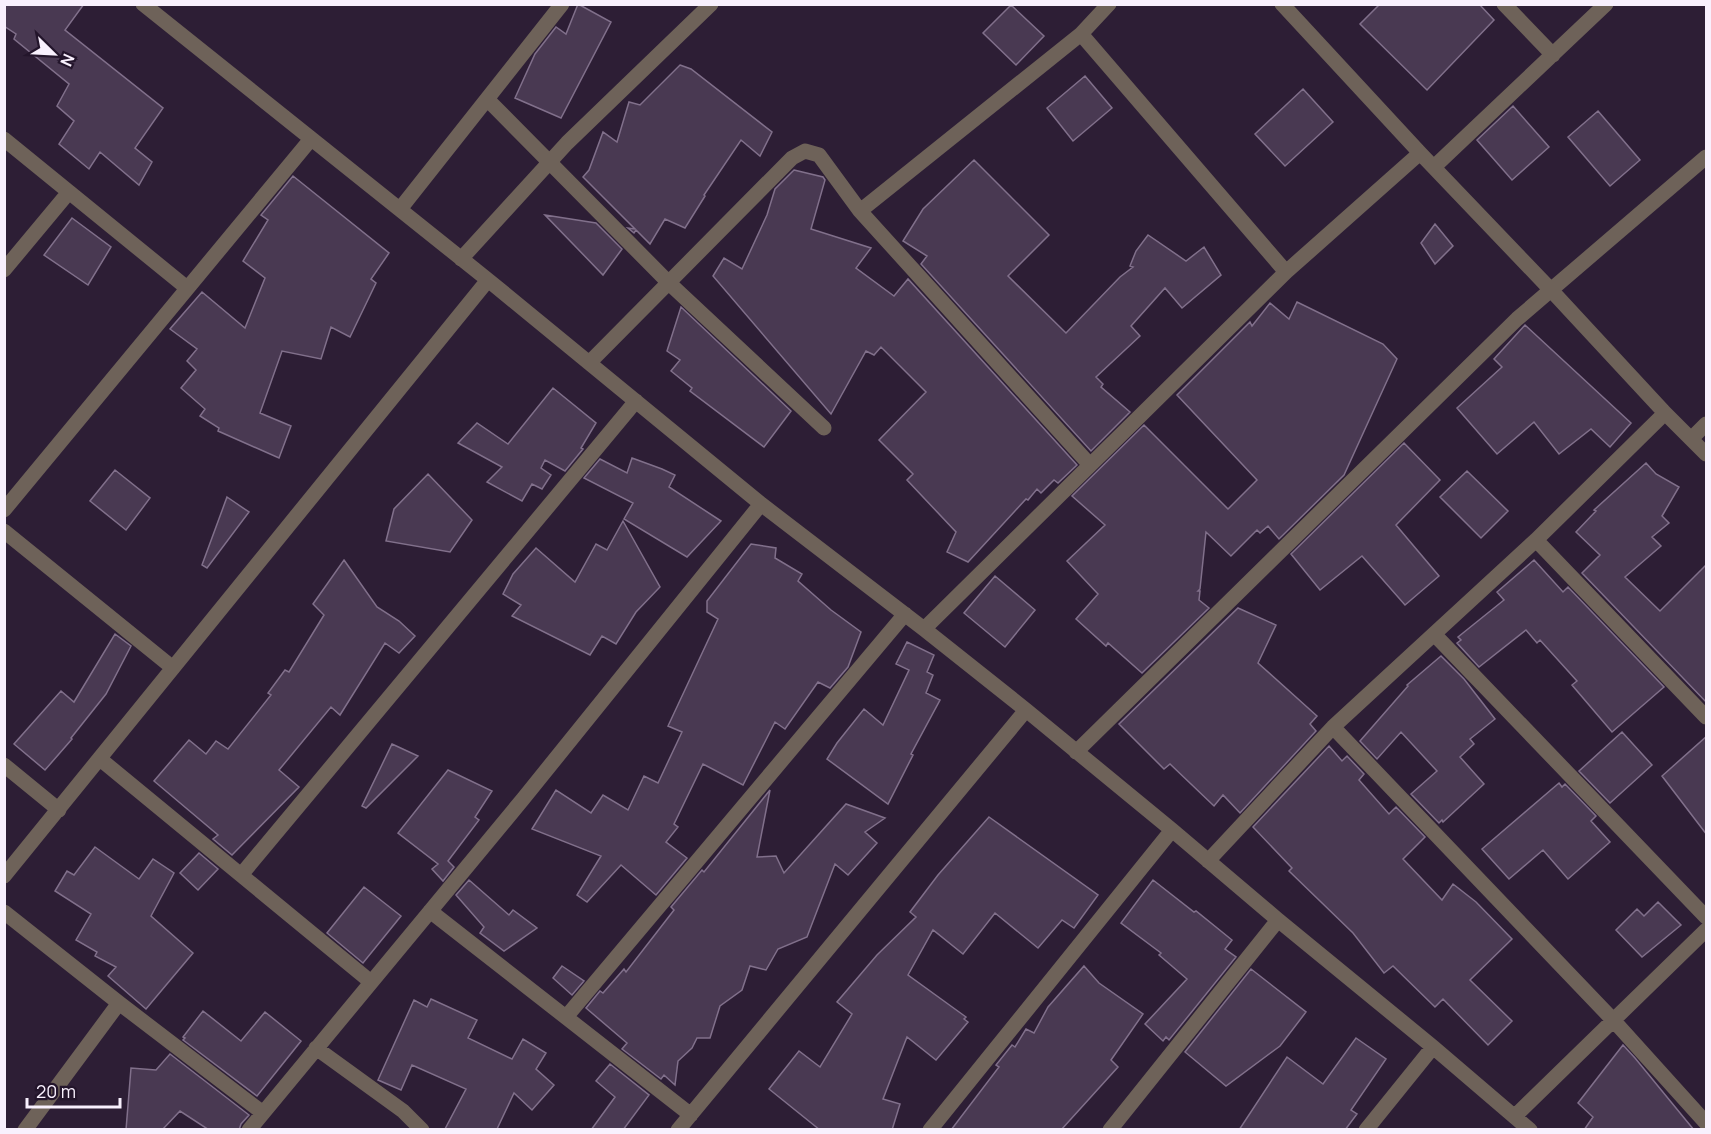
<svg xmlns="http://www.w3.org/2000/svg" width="1711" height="1134" font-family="Manrope,sans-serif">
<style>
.building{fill:#493952;stroke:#81708b;stroke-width:1.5}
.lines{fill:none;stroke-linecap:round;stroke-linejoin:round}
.minor{stroke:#6e6259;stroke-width:15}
</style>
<rect width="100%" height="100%" fill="#2d1e35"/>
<path class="building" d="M4,4h80l-19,26 98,78 -28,40 17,14 -13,23 -39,-33 -11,17 -30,-25 15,-23 -17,-15 12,-22 -55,-45 2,-5 -12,-8z
M578,4l33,18 -50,96 -46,-20 20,-44 21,-27 10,7z
M1380,4h99l15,16 -67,70 -67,-66z
M1011,5l33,31 -28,29 -33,-32z
M680,65l11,4 81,63 -12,24 -19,-16 -37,55 1,1 -20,32 -20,-9 -15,25 -14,-14 -2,3 -6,-5 7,1 -52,-52 6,-7 14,-38 14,10 12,-40 11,3z
M1085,76l27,32 -39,33 -26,-33z
M1303,89l30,33 -48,44 -30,-32z
M1513,106l36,41 -37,33 -35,-40z
M1598,111l42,49 -30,26 -42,-49z
M974,160l75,75 -41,41 58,57 54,-56 13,-10 -3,-1 6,-15 12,-16 38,26 18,-14 17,28 -39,33 -17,-20 -34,38 9,10 -44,41 7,7 -2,3 29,25 -39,39 -170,-187 6,-8 -24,-15 20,-32z
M794,170l29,7 2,3 -14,49 60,19 -15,20 38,28 14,-17 169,186 -19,18 -4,-3 -13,13 -4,-4 -9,11 -2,-1 -58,63 -21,-10 9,-20 -49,-52 6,-6 -34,-34 47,-48 -45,-45 -7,8 -8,-4 -35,63 -118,-138 11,-18 18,11 25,-54 8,-26z
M293,176l96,77 -18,26 5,4 -26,54 -19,-10 -10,32 -39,-8 -22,62 31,13 -12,32 -61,-27 1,-3 -19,-12 5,-7 -24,-21 15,-18 -9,-9 10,-12 -27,-20 32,-37 43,36 20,-50 -22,-17 25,-41 -7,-5z
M545,215l51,8 26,26 -19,26z
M72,218l39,29 -23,38 -44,-30z
M1435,224l18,22 -18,18 -14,-21z
M1297,302l86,42 14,15 -53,116 -65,64 -11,-13 -8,7 -3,-3 -26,26 -25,-24 -6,57 -2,2h2l-1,9 10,8 -67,65 -34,-30 -2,3 -30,-27 22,-25 -31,-33 38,-36 -33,-29 72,-71 84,84 29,-29 -80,-85 73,-73 2,4 18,-23 19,16z
M681,307l110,104 -27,36 -74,-56 2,-3 -21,-17 9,-11 -13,-9z
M1525,325l106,98 -21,24 -19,-18 -32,25 -25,-32 -37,32 -40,-46 45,-41 -8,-8z
M553,388l43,35 -15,25 2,1 -18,22 -20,-11 -4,8 10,7 -9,14 -10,-5 -10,17 -35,-19 15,-15 -44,-24 19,-20 31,21z
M1404,443l36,37 -44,45 43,51 -34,29 -43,-49 -42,34 -29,-36z
M632,458l30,11 13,6 -6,12 52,34 -34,36 -63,-38 9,-16 -49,-25 16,-19 27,14z
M1646,463l10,11 23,13 -17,29 7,7 -17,14 9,9 -36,31 35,34 47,-47v139l-125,-130 18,-18 -24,-23 20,-21 -2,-1z
M115,470l35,28 -24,32 -36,-29z
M1467,471l41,40 -27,27 -41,-41z
M428,474l44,46 -22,32 -64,-11 8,-32z
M227,497l22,15 -42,56 -5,-3z
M623,521l37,66 -24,25 -20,32 -14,-8 -12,19 -78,-39 9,-11 -18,-11 10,-20 23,-26 39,34 21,-38 11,6z
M751,544l25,4 -1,10 27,16 -4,7 33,29 30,22 -13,35 -18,21 -12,-6 -33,47 -10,-7 -32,63 -40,-21 -29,60 4,3 -12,15 21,16 -31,37 -35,-30 -34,37 -10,-7 24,-39 -69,-27 24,-39 35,23 12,-18 25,15 16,-34 14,7 24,-51 -14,-6 50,-107 -11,-7v-11z
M344,560l33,47 22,14 16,15 -16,17 -14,-10 -45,72 -9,-8 -52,63 20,17 -67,68 -19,-16 5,-4 -64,-54 35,-41 17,14 10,-13 12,8 43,-54 -3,-2 17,-23 4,2 35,-57 -11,-11z
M1534,560l29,32 5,-5 96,100 -52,45 -40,-47 5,-4 -37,-41 -3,3 -11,-13 -47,37 -22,-24 4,-3 -3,-3 46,-37 -7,-8z
M995,576l40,34 -30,37 -41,-34z
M1238,608l38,17 -18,38 59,53 -7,8 6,7 -76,82 -17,-18 -9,11 -44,-42 -6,5 -45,-45z
M115,634l16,12 -25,48 -35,44 1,1 -27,31 -31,-26 47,-53 13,11z
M907,642l27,13 -7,17 6,3 -7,18 14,7 -29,54 2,1 -25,49 -61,-45 10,-16 27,-34 19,16 26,-55 -13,-6z
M1441,656l23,23 31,40 -25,20 4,5 -14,13 24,27 -41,38 -1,-2 -3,3 -28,-29 26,-23 -36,-39 -24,27 -17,-18 48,-55 -1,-1z
M1622,732l30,33 -42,38 -31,-32z
M1707,736v99l-45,-59z
M392,744l26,12 -52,52 -4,-2z
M1329,746l13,15 5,-5 17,18 -5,6 30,34 7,-7 29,30 -22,22 39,41 11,-16 23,18 36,37 -42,41 42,41 -24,24 -45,-46 -8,8 -42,-41 -9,7 -31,-40 -64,-62 3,-3 -39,-41z
M448,770l44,21 -17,26 4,3 -31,41 6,6 -11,14 -11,-12 6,-5 -40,-31z
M1559,783l3,4 3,-3 31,32 -5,5 19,21 -42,37 -25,-29 -34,29 -27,-30z
M770,790l-13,67 19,-1 8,17 62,-69 39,14 -20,14 12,11 -29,32 -13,-11 -28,73 -29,12 -12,21 -16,-4 -8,24 -22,16 -10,32h-13l-5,10 -14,13 -3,24 -11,-10 -3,4 -39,-30 5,-6 -41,-35 14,-17 3,2 21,-24 2,3 48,-62 -3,-3 31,-37 2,2z
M989,817l109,78 -24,33 -12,-8 -24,28 -43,-35 -32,41 -30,-24 -25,45 58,42 -2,2 4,3 -32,38 -29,-23 -24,62 17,5 -8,26h-72l-51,-41 30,-38 21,16 32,-53 -15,-12 40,-47 39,-38 -6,-5 28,-37z
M95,847l44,32 14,-20 21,14 -23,43 42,37 -47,56 -38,-33 8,-9 -21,-11 2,-4 -21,-12 15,-26 -36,-23 12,-20 7,4z
M199,853l19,16 -20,21 -18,-17z
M469,880l40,35 4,-5 24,18 -33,23 -24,-18 4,-6 -28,-32z
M1153,880l41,32 2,-1 36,29 -7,9 11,8 -67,83 -3,-3 -3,4 -18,-17 42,-45 -28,-24 2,-2 -40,-30z
M364,887l37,29 -38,47 -36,-30z
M1658,902l23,23 -39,32 -26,-27 21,-21 7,7z
M562,966l22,15 -12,14 -19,-17z
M1084,966l15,17 44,31 -32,46 7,7 -57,63h-110l48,-63 -3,-2 16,-20 3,2 11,-18 8,4 14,-26z
M1251,969l55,43 -26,34 -54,40 -41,-34z
M431,999l46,21 -9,18 44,21 11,-20 23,14 -10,16 18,16 -22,25 -18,-17 -17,36h-52l21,-40 -54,-24 -11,25 -23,-10 36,-80 13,7z
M203,1011l38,30 24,-29 36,29 -44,55 -74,-56 2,-2 -2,-1z
M1356,1038l30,21 -35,51 6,4 -12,16h-106l48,-73 36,27z
M1623,1045l12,13 59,72h-110l9,-13 -15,-14z
M170,1054l79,61 -8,9 -2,6h-30l-29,-19 -18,19h-36l5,-62 25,2z
M610,1064l39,31 -26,35h-32l24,-33 -19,-16z"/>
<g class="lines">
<path class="minor" d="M143,4l345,276 273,224 163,125 102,81 146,120 106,90 155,127 97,83
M1282,4l138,149 131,137 114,123 41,41
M1504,4l49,51
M1081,34l205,238
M487,99l182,184 155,145
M4,139l183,149
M1435,166l171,-162
M400,209l162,-205
M860,211l221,-177 28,-30
M461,259l106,-116 144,-139
M4,270l65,-78
M589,363l203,-205 13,-7 14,4 41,56 230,254
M1692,438l14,-14
M4,510l307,-371
M4,531l169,137
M1536,540l170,177
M924,629l362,-357 134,-119
M1434,634l272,283
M1333,727l281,294 92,102
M1076,752l441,-433 189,-162
M100,759l271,223
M4,765l55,45
M1208,861l125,-134 203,-187 129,-127
M241,875l395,-474
M4,876l484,-596
M430,911l261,204
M4,912l115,91 144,110
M566,1017l339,-403
M316,1048l87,63 19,19
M1515,1116l191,-186
M25,1130l94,-127
M249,1130l274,-331 238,-295
M678,1130l348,-420
M930,1130l242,-300
M1110,1130l168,-210
M1366,1130l67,-83"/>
</g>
<rect width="1711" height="1134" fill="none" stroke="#f8f0fd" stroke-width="12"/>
<g transform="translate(54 54) rotate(114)" stroke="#23152b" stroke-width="4.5" paint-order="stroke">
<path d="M0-4.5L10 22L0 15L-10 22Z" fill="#f8f0fd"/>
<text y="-9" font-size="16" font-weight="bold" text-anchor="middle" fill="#f8f0fd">N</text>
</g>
<path d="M27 1098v9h93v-9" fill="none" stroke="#f8f0fd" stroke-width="3"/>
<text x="36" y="1098" font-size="18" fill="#f8f0fd" stroke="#23152b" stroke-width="4.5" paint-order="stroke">20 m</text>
</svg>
